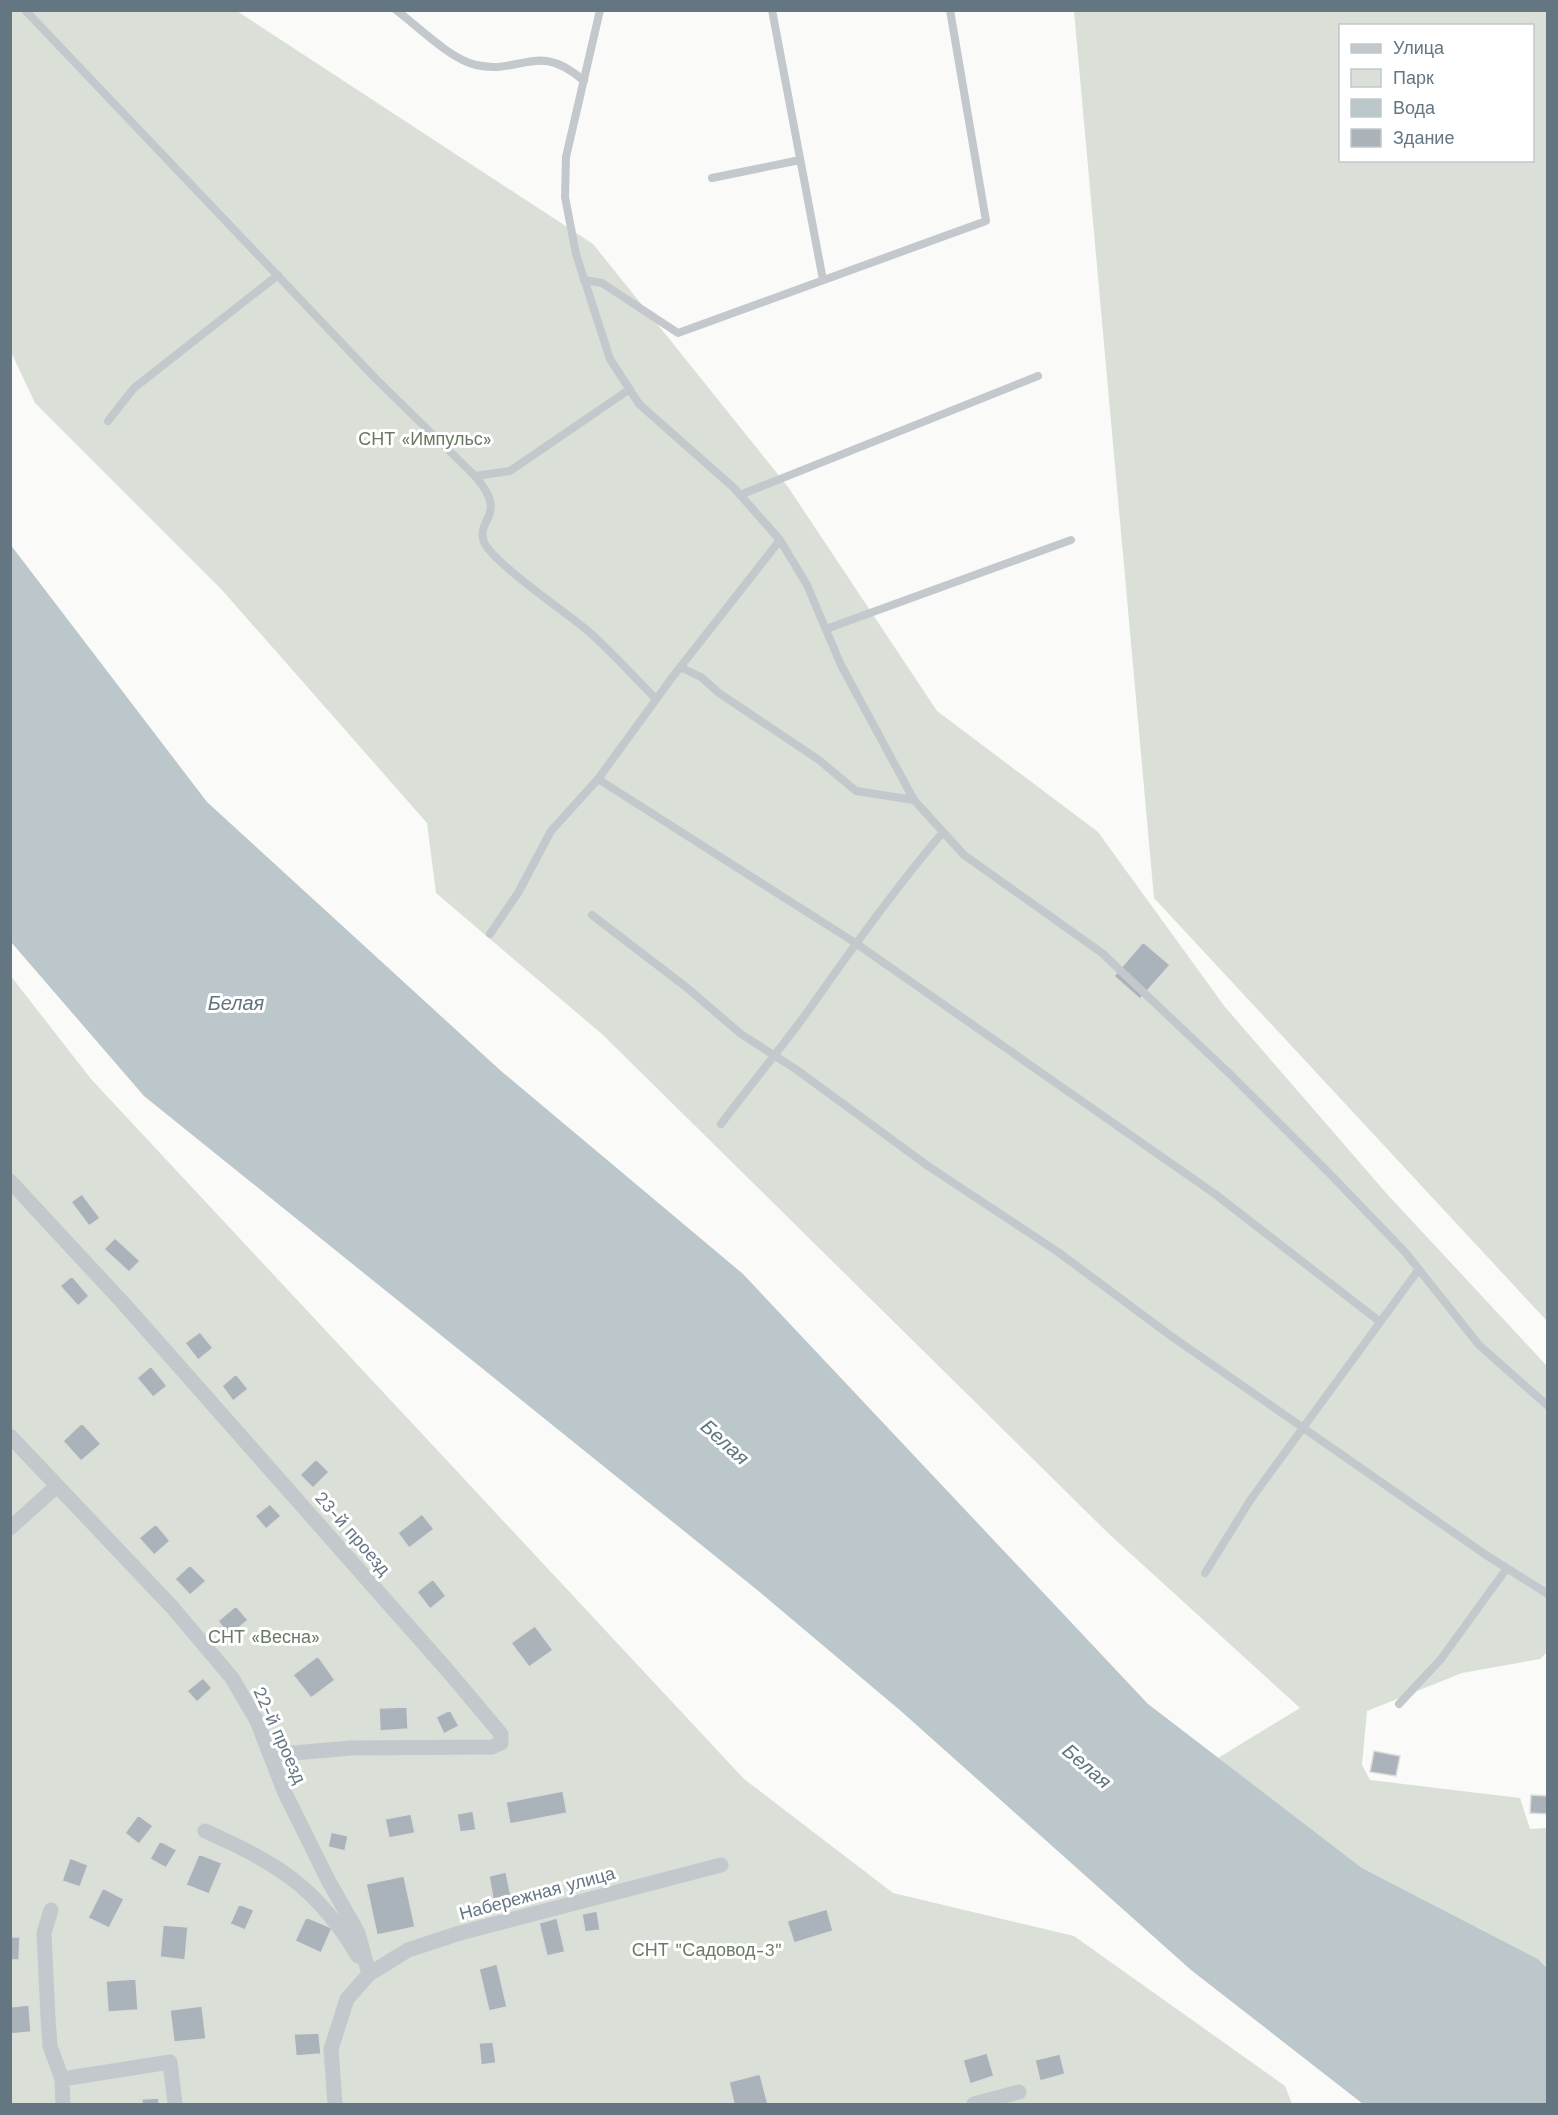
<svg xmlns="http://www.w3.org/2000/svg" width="1558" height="2115" font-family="'Work Sans',sans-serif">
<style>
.green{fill:#dadfd7;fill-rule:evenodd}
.water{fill:#bbc7cb}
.building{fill:#aab3b9;stroke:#dcdcda;stroke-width:1.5}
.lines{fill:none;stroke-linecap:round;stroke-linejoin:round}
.lane{stroke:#c3c8cc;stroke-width:8}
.street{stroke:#c3c8cc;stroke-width:15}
.labels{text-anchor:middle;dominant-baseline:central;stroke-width:6;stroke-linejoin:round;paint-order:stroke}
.park-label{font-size:18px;fill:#687a64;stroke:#fff}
.street-label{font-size:18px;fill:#657683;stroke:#fff}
.water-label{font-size:20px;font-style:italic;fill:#60757c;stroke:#fff}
</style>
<rect width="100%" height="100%" fill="#fafaf8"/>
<path class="green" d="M11,11h226l356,233 195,243 149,224 161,121 127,175 162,187 160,172v286l-7,7 -78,14 -95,38 -5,54 8,15 150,18 10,31 17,-1v140l-9,-9 -176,-91 -144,-110 82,-50 -191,-174 -506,-499 -167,-142 -9,-70 -205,-233 -187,-187 -24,-51z
M1074,11h473v1310l-393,-423zM1340,26h192v134h-192z
M10,975l81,104 653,700 149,114 181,43 211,150 7,18h-1281z"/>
<path class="water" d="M10,544l197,258 294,269 242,203 405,430 214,164 176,91 9,9v136h-184l-172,-134 -289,-258 -146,-123 -612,-493 -133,-154z"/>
<path class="building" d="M1143,942l27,23 -30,34 -26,-23z
M82,1194l18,24 -11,8 -18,-24z
M115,1238l25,23 -11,11 -25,-23z
M72,1276l17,20 -11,10 -18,-20z
M200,1332l13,16 -15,12 -13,-17z
M151,1366l16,20 -14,11 -16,-19z
M236,1374l12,15 -15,12 -11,-15z
M82,1423l19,21 -20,17 -18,-20z
M316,1459l13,13 -16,16 -13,-13z
M270,1504l11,12 -15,13 -11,-13z
M422,1514l12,15 -25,19 -11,-15z
M156,1524l14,17 -16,14 -15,-17z
M190,1565l16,16 -16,14 -15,-16z
M433,1579l13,17 -16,13 -13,-17z
M236,1606l12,14 -19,16 -11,-15z
M535,1626l18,24 -24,17 -18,-24z
M318,1656l17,24 -24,18 -18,-23z
M203,1678l9,10 -15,14 -10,-11z
M407,1707l1,22 -28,2 -1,-23z
M450,1710l9,16 -15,8 -8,-17z
M1374,1751l26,5 -4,20 -26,-4z
M563,1791l4,22 -57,11 -4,-22z
M1531,1795l17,1v18l-18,-1z
M473,1811l3,19 -16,2 -3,-18z
M411,1814l4,19 -26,5 -4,-19z
M138,1815l15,11 -14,18 -14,-11z
M331,1832l17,4 -3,15 -17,-4z
M160,1841l17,9 -11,18 -16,-9z
M199,1854l23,9 -13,31 -23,-9z
M70,1858l18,7 -8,22 -18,-6z
M506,1872l5,24 -18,3 -4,-23z
M404,1876l11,51 -38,8 -11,-51z
M103,1888l21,11 -15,29 -21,-10z
M239,1904l15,6 -9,20 -15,-6z
M827,1909l6,22 -39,12 -7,-22z
M597,1911l3,19 -15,2 -3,-18z
M306,1917l26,11 -11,25 -26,-12z
M557,1918l8,34 -18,4 -8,-33z
M163,1925l25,2 -3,33 -25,-3z
M10,1937h10l-1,23h-9z
M497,1964l10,43 -18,4 -10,-42z
M136,1979l2,31 -30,2 -2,-31z
M29,2005l2,27 -21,2v-27z
M202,2006l4,33 -32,3 -4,-32z
M319,2033l2,21 -25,2 -2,-22z
M493,2042l3,21 -15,2 -2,-22z
M987,2053l7,23 -24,8 -7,-24z
M1060,2054l5,20 -25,7 -5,-21z
M760,2074l8,30h-34l-5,-22z
M159,2098v6h-17v-5z"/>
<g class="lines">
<path class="lane" d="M25,10l350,368 100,98c35,41 0,42 9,66 9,21 83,71 104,89 24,21 46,46 68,68
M396,10c23,17 54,49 80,55 46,10 62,-25 108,16
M600,10l-34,147 -1,40 11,57 34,105 29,45 95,84 46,52 27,45 34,80 73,135 50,55 138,98 130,123 98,98 75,78 74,93 69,61
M772,10l51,270
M712,178l88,-18
M584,280l18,3 76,50 308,-112 -36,-211
M108,421l26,-33 144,-113
M475,476l35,-5 120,-82
M740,495l298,-119
M826,629l245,-89
M680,667l21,10 18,16 100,67 37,31 58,9
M598,779l256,163 361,252 164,127
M592,915l94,72 55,47 56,36 131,96 130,86 113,84 315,219 62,39
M490,934l28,-41 33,-62 47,-52 73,-100 109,-139
M721,1124c30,-40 63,-79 92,-120 42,-60 83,-117 130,-172
M1205,1573l46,-74 168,-230
M1399,1704l42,-45 66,-91"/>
<path class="street" d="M10,1181l115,124 323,366 53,63v9l-9,4 -141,1 -81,7
M10,1436l162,171 60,71 25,43 28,72 43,87 30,53 11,41
M10,1528l47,-42
M205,1831c72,32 112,56 153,125
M51,1910l-7,23 4,85 2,28 12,33 1,25
M62,2079l108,-17 5,42
M335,2104l-4,-55 16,-50 22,-25 39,-24 52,-17 261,-68
M974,2104l45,-12"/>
</g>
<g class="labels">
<g class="park-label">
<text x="425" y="438">СНТ «Импульс»</text>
<text x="264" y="1636">СНТ «Весна»</text>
<text x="707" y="1949">СНТ "Садовод-3"</text>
</g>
<g class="street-label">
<text transform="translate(353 1533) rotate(49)">23-й проезд</text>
<text transform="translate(280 1735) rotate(66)">22-й проезд</text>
<text transform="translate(537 1893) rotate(-15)">Набережная улица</text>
</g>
<g class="water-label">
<text x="236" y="1003">Белая</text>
<text transform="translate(725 1442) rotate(42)">Белая</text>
<text transform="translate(1087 1766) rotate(41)">Белая</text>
</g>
</g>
<rect width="1558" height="2115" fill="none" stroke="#657683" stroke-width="24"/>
<rect x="1339" y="24" width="195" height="138" fill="#ffffff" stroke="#c1c8cd" stroke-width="1.5"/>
<rect x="1351" y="44" width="30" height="9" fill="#c3c8cc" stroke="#c1c8cd" stroke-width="1.5"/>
<text x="1393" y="54" font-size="18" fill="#657683">Улица</text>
<rect x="1351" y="69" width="30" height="18" fill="#dadfd7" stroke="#c1c8cd" stroke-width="1.5"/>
<text x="1393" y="84" font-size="18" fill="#657683">Парк</text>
<rect x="1351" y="99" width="30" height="18" fill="#bbc7cb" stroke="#c1c8cd" stroke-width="1.5"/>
<text x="1393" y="114" font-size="18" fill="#657683">Вода</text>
<rect x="1351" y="129" width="30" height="18" fill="#aab3b9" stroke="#c1c8cd" stroke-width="1.5"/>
<text x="1393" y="144" font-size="18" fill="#657683">Здание</text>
</svg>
